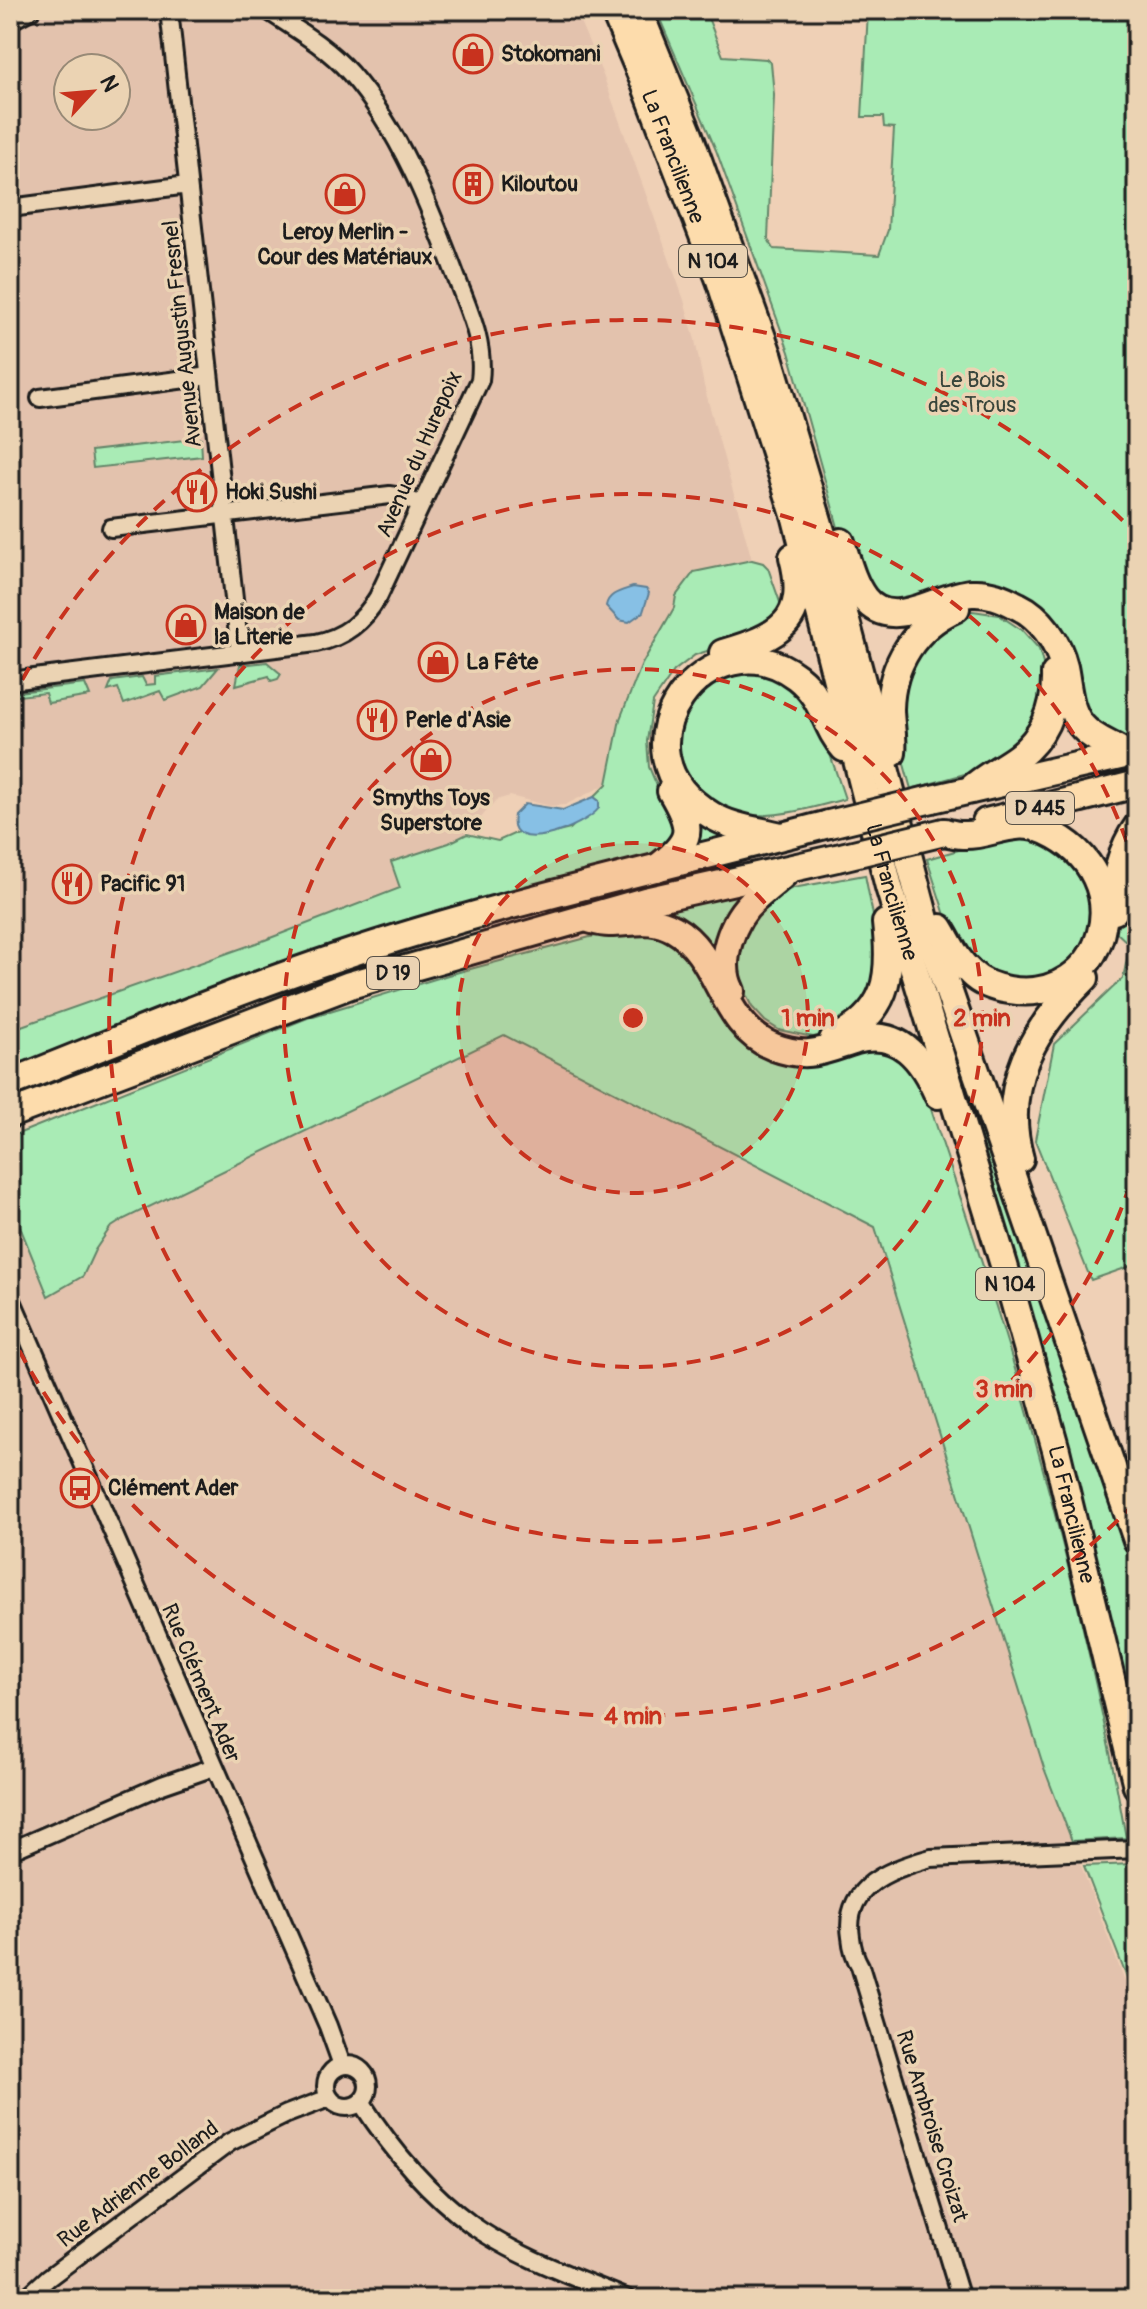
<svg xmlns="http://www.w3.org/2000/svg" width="1147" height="2309" font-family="Pangolin,sans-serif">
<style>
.built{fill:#e3c2ad;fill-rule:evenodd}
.green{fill:#a9ebb5;stroke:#628468;stroke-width:2}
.water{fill:#87c0e5;stroke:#5c7e95;stroke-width:2}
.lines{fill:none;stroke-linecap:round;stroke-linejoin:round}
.minor-casing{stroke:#1c1c1c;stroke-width:22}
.primary-casing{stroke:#1c1c1c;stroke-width:32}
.trunk-casing{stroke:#1c1c1c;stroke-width:32}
.minor{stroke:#ebd3b3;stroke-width:16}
.primary{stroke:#fddcac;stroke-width:26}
.trunk{stroke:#fddcac;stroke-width:26}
.primary-bridge-casing{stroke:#1c1c1c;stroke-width:32;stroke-linecap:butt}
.primary-bridge{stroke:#fddcac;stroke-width:26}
.ring{fill:none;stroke:#c8321e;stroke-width:4;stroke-dasharray:14 10}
.labels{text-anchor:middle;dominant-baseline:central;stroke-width:7;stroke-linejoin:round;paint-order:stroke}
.shield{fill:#ebd3b3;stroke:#5a5349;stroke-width:2}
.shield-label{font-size:20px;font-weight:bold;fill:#1c1c1c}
.poi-label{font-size:22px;font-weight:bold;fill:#1c1c1c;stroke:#ebd3b3;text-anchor:start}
.street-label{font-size:22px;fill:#1c1c1c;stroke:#ebd3b3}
.park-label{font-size:22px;fill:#38453b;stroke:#ebd3b3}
.centre{fill:#c8321e;stroke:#ebd3b3;stroke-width:4}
.ring-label{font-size:24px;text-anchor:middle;font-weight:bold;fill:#c8321e;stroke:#ebd3b3;stroke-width:7;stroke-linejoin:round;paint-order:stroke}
</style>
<rect width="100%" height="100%" fill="#efd0b6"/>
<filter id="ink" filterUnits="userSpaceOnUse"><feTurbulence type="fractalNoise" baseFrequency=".0125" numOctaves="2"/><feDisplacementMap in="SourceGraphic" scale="16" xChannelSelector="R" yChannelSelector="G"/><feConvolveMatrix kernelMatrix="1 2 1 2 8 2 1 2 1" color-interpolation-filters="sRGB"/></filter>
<g filter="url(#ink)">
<path class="built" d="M10,10h565l28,65 81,225 11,40 9,46 48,174 -58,12 -18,24 -2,12 -32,56 -15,34 -20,86 -42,21 -15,1 -40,-10 -14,4 -29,34 -18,9 -57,19 8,26 -135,52 -255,90zM68,68h48v48h-48z
M504,1034l371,193 169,541 93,246v285h-1127v-1097l39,94 34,-20 12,-26 15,-22 14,-9z"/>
<path class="green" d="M656,10h49l18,46 43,3 5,4 3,32 -6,144 6,10 105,6 9,-25 6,-102 -10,-1 -1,-10h-21l6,-105 -2,-2h271v727l-27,6 -18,-7 -34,-88 -62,-53 -101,19 -47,-51 -59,-211 -73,-202z
M201,438l1,18 -109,12 -2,-17z
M752,560l11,3 5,5 15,43 -36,27 -52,17 -21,16 -21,31 -6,39 2,26 27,64 -17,21 -249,69 -400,150v-41l255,-90 135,-52 -9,-26 58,-19 18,-9 31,7 20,-9 23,4 29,-7 29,-28 -5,-4 13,-13 13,-65 22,-55 32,-56 2,-12 18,-24z
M973,611l26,4 24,16 16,18 7,26 -1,26 -24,44 -42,25 -68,19 -11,-39v-54l17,-49 38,-31z
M267,662l14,12 -3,5 -7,2 -2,-5 -33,9 4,-20z
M218,668l-15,18 -38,14 -5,-9 -36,13 -6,-16 -10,3 4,-10 30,-4 4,8 9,-1v-8z
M729,671l39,3 31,19 20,28 26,78c-52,14 -124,37 -158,-22 -4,-6 -11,-14 -12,-21 -2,-15 4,-35 6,-50z
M85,684l5,12 -42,7 -3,-10 -35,4v-4z
M694,816l39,20 -40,12z
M1137,827v437l-46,16 -56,-140 19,-96 69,-66 7,-33 -16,-15v-23z
M1020,836l35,9 38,43 -3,54 -36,37 -61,-1 -41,-41 -25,-78 63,-18z
M865,875l18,91 -15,40 -38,28 -17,3 -34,-7 -14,-9 -13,-14 -12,-24 -1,-32 13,-30 22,-25 19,-8z
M747,891l-26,57 -9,3 -51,-39 5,-6z
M618,933c31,1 44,2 69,20l108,111c10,0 22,2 32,-1 51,-12 63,-29 97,25 32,98 67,196 95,295 43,150 80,301 107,455l-54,3 -28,-73 -169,-541 -371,-192 -380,184 -14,9 -15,22 -12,26 -35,20 -38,-94v-65l300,-120 138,-42 142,-38z
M961,1058l176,510v182l-184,-690z
M1134,1864l3,12v128l-53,-138z"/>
<path class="water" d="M633,587l13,2 3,4 -6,19 -14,10 -10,-2 -13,-14c2,-13 16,-15 27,-19z
M594,797l5,4v7c-14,19 -93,50 -85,7l11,-11 38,6z"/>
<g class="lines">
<g class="minor-casing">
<path id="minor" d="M169,10l71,643
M10,21l21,-11
M10,208l178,-23
M40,398l169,-22
M111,528l279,-33 13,2 18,8
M10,681l306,-38c29,-6 47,-21 62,-46l102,-217c5,-38 -12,-71 -25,-106 -26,-69 -55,-144 -105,-201 -23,-26 -54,-44 -83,-63
M10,1296l318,730 14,39
M10,1851l152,-66 52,-18
M326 2086a21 21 0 1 1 42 0a21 21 0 1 1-42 0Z
M361,2102c30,47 66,90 111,123 47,33 103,52 156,74
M25,2299l23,-21 182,-136 57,-28 42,-16
M961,2299l-101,-333c-6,-10 -8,-18 -9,-29 -8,-51 39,-68 80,-79l206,-9"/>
</g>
<g class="primary-casing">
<path id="primary" d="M932,799l205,-47
M986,822l151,-38
M10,1083c109,-43 217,-89 328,-126 161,-54 327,-90 491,-133
M10,1114l340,-129 295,-84 192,-43"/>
</g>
<g class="trunk-casing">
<g id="trunk">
<path id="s1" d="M614,10l32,76 74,194 76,238 93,369 115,378 52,185 81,336"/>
<path d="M638,10l51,125 80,222 61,204 99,373 208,606"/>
<path d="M841,542c6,18 11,40 23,56 28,36 73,-3 108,-5 17,-1 31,5 46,13 23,11 40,36 46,61 4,19 4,41 17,58 11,14 30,19 45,29"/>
<path d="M723,653c55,-16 87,-31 70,-96"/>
<path d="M892,753c2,-14 -2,-30 -2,-44 1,-45 25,-83 66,-101"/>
<path d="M970,790c15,-14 32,-21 48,-33 27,-21 38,-49 37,-83"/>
<path d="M781,836c-24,-6 -49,-8 -70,-21 -110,-65 1,-204 86,-138 28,22 27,49 47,71"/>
<path d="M657,868c36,-28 37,-38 14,-77"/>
<path d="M1114,911c0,-29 5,-59 23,-84"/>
<path d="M585,918c8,2 16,5 24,5 24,0 42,-7 65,6 47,27 46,97 100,118 35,13 50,3 82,-7 44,-12 67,20 82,55"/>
<path d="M940,928c10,16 16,32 31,45 10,10 25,15 38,17 95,16 137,-113 37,-159 -33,-15 -55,6 -84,4 -6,0 -13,-2 -18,-3"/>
<path d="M731,991c-15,-29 1,-72 24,-92 11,-10 23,-19 33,-29"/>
<path d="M833,1040c55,-27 59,-62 53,-117"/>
<path d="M1020,1159c-21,-75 14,-131 65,-181"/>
</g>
</g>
<use href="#minor" class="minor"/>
<use href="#primary" class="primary"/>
<use href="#trunk" class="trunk"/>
<g class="primary-bridge-casing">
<path id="primary-bridge" d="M829,824l103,-25
M837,858l107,-26"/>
</g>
<use href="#primary-bridge" class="primary-bridge"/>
</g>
</g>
<circle cx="633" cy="1018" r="175" fill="#c8321e" fill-opacity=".12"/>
<g class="ring">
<circle cx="633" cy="1018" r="175"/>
<circle cx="633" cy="1018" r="349"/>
<path d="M1137 1162A524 524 0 1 1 1137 874"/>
<path d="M1135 1503A698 698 0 0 1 11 1335M11 701A698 698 0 0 1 1135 533"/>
</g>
<defs>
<g id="shop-ring" transform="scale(2)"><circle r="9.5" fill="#ebd3b3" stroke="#c8321e" stroke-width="1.5"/><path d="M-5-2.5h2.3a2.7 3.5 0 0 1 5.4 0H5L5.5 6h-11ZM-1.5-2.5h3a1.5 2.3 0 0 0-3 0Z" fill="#c8321e"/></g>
<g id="building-ring" transform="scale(2)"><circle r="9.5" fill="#ebd3b3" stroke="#c8321e" stroke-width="1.5"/><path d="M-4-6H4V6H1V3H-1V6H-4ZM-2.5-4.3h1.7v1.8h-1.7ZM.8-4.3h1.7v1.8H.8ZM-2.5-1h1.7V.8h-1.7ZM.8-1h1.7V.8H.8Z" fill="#c8321e"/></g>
<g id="restaurant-ring" transform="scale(2)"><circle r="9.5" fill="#ebd3b3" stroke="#c8321e" stroke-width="1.5"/><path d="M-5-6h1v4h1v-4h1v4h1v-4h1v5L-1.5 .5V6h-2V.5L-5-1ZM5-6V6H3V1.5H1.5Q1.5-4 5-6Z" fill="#c8321e"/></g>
<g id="bus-ring" transform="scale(2)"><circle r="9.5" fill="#ebd3b3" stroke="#c8321e" stroke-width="1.5"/><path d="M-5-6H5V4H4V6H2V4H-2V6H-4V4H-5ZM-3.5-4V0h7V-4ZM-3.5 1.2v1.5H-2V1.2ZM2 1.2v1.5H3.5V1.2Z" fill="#c8321e"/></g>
</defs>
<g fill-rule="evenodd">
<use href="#shop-ring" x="473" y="54"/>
<use href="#building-ring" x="473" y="184"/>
<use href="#shop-ring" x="345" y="194"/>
<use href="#restaurant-ring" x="197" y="492"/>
<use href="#shop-ring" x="186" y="625"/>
<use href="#shop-ring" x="438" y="662"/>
<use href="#restaurant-ring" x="377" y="720"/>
<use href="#shop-ring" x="431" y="760"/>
<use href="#restaurant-ring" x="72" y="884"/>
<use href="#bus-ring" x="80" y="1488"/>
</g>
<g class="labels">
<g class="shield">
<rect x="679" y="245" width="68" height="32" rx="6"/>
<rect x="1006" y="792" width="68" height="32" rx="6"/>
<rect x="367" y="957" width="52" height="32" rx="6"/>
<rect x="976" y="1268" width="68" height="32" rx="6"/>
</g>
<g class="shield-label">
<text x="713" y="261">N 104</text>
<text x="1040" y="808">D 445</text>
<text x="393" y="973">D 19</text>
<text x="1010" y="1284">N 104</text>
</g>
<g class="poi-label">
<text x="501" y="54">Stokomani</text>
<text x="501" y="184">Kiloutou</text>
<text x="345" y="232" text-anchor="middle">Leroy Merlin -<tspan x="345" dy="25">Cour des Matériaux</tspan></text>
<text x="225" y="492">Hoki Sushi</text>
<text x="214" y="612">Maison de<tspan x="214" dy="25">la Literie</tspan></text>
<text x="466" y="662">La Fête</text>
<text x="405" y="720">Perle d'Asie</text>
<text x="431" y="798" text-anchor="middle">Smyths Toys<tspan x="431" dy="25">Superstore</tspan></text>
<text x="100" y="884">Pacific 91</text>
<text x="108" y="1488">Clément Ader</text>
</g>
<g class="street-label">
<text stroke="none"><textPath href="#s1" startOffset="158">La Francilienne</textPath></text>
<text transform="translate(182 334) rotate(-96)">Avenue Augustin Fresnel</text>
<text transform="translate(419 454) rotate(-66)">Avenue du Hurepoix</text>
<text stroke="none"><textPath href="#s1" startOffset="926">La Francilienne</textPath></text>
<text stroke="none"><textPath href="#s1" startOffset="1574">La Francilienne</textPath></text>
<text transform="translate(201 1683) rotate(67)">Rue Clément Ader</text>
<text transform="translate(932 2126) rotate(73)">Rue Ambroise Croizat</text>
<text transform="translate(138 2184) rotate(-37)">Rue Adrienne Bolland</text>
</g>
<g class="park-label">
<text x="972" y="380">Le Bois<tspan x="972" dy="25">des Trous</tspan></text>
</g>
</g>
<circle cx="633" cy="1018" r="12" class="centre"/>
<g class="ring-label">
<text x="808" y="1026">1 min</text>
<text x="982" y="1026">2 min</text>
<text x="1004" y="1397">3 min</text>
<text x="633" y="1724">4 min</text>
</g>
<rect width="1147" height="2309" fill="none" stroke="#ebd3b3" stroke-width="40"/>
<rect x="20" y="20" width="1107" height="2269" fill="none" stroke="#1c1c1c" stroke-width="3" filter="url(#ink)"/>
<g transform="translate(92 92) rotate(64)"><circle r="38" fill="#ebd3b3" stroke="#988a77" stroke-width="2"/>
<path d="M0-6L14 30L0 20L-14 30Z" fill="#c8321e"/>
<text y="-12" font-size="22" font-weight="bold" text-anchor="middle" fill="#1c1c1c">N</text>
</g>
</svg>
